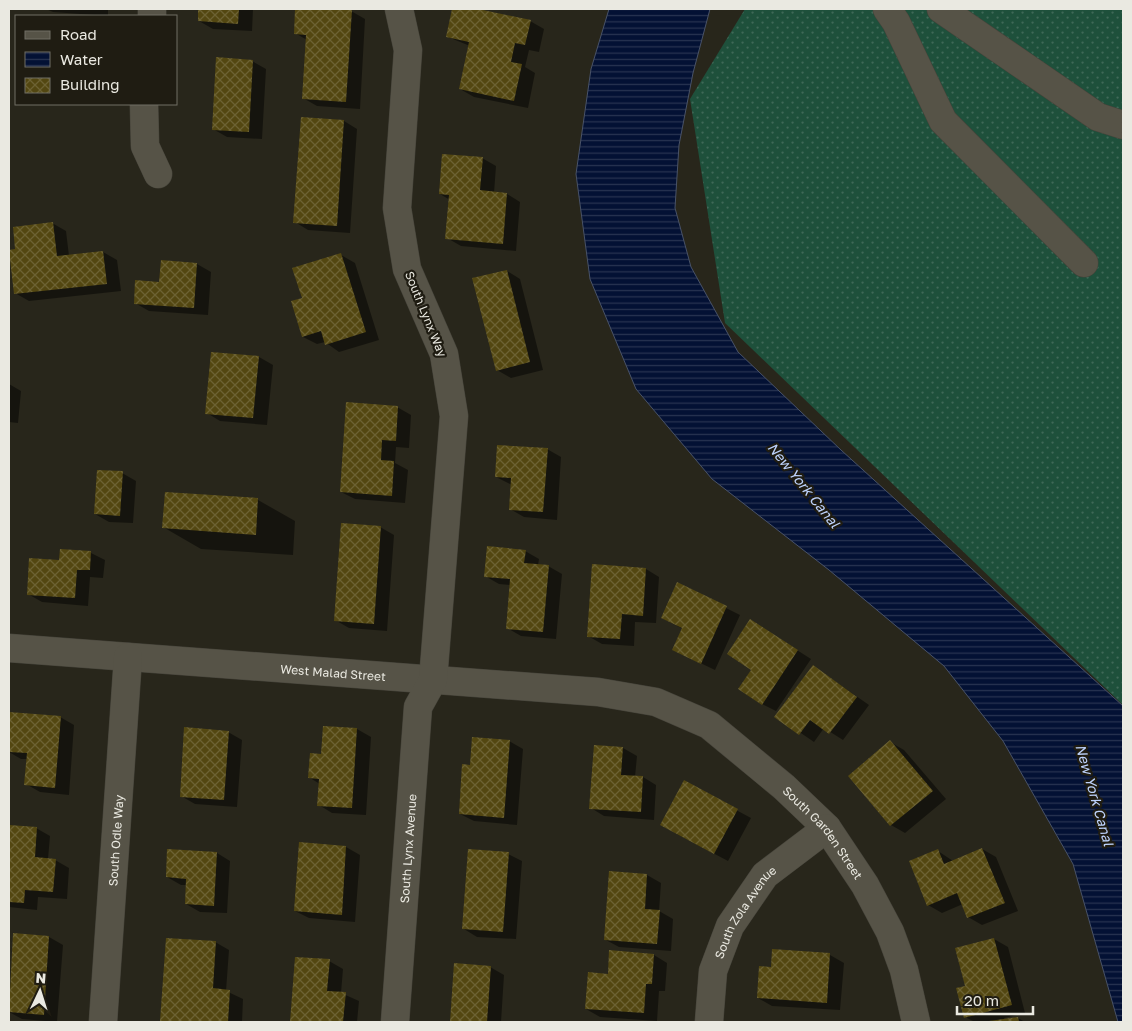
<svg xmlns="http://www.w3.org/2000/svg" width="1132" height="1031" font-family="'Golos Text',sans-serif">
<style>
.grass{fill:url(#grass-dots)}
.water{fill:url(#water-rules);stroke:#485268}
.shadow{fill:#0007}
.building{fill:url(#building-cross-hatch)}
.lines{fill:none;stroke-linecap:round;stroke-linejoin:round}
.minor-casing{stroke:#45433a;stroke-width:29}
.minor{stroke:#565347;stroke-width:28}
.labels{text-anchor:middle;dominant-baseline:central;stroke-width:4.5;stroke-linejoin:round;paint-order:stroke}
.street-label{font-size:12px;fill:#eae9e1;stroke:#1f1c12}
.water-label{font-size:14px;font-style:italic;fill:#bdd2fb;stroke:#1f1c12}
</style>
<defs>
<pattern id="grass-dots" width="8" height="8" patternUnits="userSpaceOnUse" patternTransform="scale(1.25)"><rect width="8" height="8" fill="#1e503b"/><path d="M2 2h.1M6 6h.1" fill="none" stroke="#3f6957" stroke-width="1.8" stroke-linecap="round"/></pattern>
<pattern id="water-rules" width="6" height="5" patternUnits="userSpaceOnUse" patternTransform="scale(1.25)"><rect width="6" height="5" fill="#031134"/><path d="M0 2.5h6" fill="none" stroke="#283451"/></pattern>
<pattern id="building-cross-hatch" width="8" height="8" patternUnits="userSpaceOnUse" patternTransform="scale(1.25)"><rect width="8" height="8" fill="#534711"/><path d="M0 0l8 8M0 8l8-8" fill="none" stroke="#6c6233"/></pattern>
</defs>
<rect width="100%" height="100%" fill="#28261b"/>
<path class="grass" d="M745,9h378v696l-398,-382 -35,-224z"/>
<path class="water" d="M609,9h101l-17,64 -14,72 -4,63 16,59 47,85 103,98 282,256v316h-5l-45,-158 -70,-123 -59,-75 -115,-96 -117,-91 -76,-90 -46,-110 -14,-105 15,-105z"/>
<path class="shadow" d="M46,9h62v7l-55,-4z
M200,9h53l-1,22 -39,-2 -14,-8z
M297,9l54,2 14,8 -5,90 -43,-3 -14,-8 4,-58 -12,-7z
M454,9h18l58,12 14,8 -5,23 -10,-2 -4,17 10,6 -7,35 -54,-11 -14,-8 10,-43 -22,-9z
M252,61l14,8 -4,70 -35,-2 -14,-8z
M344,121l13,8 -7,104 -42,-3 -13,-8z
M482,158l14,8 -2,27 13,1 13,8 -4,49 -55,-5 -14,-8 3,-38 -10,-6z
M52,223l14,8 3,25 34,-4 14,8 4,31 -92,10 -14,-8 2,-43z
M341,255l14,8 24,77 -40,12 -14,-10 -8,2 -14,-7v-38z
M162,261l35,3 14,8 -3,43 -59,-4 -14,-8 26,-20z
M507,271l13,8 23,91 -32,8 -14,-8z
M259,357l14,8 -6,60 -47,-4 -13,-8z
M9,384l12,7 -3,32 -9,-1z
M397,407l14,8 -2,33 -13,-1 -1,16 13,7 -3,33 -50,-4 -14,-7z
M547,449l14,8 -4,63 -33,-3 -14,-8 2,-24 -16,-8z
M122,473l14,8 -3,42 -24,-1 -14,-8z
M166,493l92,7 37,21 -2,34 -92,-6 -38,-22z
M380,527l14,8 -7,96 -38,-3 -14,-8z
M525,551l14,8 -1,6 10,1 14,8 -6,65 -35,-3 -14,-8 3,-43 -11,-1 -14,-8z
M91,553l14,7 -2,18 -13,-1 -2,29 -46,-4 -14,-8 32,-32z
M646,569l13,8 -3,46 -21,-1 -1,24 -32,-2 -14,-8z
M678,584l62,31 -25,55 -42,-20 10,-21 -21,-11z
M764,629l47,30 -35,52 -14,-7 -9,-35z
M813,666l56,39 -26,35 -19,-12 -10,14 -38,-26z
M11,713l49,4 14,8 -5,70 -29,-3 -14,-8 2,-25h-7l-12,-7z
M357,729l14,8 -5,78 -34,-2 -13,-8 1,-21 -10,-6 12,-23z
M228,732l14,8 -5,67 -42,-3 -14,-8z
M509,741l14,8 -6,76 -43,-4 -14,-7z
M890,742l14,8 42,49 -41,34 -14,-8 -42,-49z
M595,746l28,2 14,8 -2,21h8l13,8 -2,35 -50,-4 -13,-8z
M684,782l67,36 -23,43 -53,-28z
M9,826l27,2 14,8 -2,23 7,1 14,8 -2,31 -29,-2 -1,13 -28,-3z
M300,844l46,3 14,8 -5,67 -46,-4 -14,-7z
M982,849l14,8 22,54 -36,14 -14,-8 -5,-13 -21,9 -14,-8 10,-54 15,10z
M217,853l13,8 -3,52 -27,-1 -14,-8 1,-19h-6l-14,-8z
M508,854l14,7 -6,78 -39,-2 -13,-8z
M647,875l14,8 -2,28 14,8 -2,32 -52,-4 -13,-7z
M14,934l35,3 14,8 -6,77 -35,-3 -13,-7z
M994,939l14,8 17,66 -21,5 1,2 13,-2 7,4h-50l-10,-5 1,-30z
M215,942l14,8 -3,41 17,8 -1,23h-77l-3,-2z
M654,955l13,8 -2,28h-6l-2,30 -57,-4 -14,-8 23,-34z
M830,955l14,8 -4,47 -68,-4 -14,-8 14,-29z
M296,958l33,3 14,8 -2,24 18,8 -2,21h-66z
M455,964l35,3 14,8 -3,47h-50z"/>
<path class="building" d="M198,9h41l-1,15 -40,-3z
M295,9l57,1 -6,92 -44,-3 4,-64 -12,-1z
M452,9h26l53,11 -6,25 -10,-2 -4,19 11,2 -8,37 -55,-12 10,-47 -23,-5z
M216,57l37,3 -4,72 -37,-2z
M301,117l43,3 -7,106 -44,-3z
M442,154l41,3 -3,33 27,3 -4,51 -58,-5 4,-44 -10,-1z
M53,222l4,34 46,-5 4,33 -93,10 -5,-44 6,-1 -2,-22z
M341,253l25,79 -41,13 -4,-14 -19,6 -11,-36 11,-3 -10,-30z
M161,260l36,3 -3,45 -60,-4 1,-24 24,2z
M507,270l23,92 -34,9 -24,-93z
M211,352l48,4 -6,62 -48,-4z
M346,402l52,4 -2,35 -14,-1 -1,20 13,1 -2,35 -52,-4z
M497,445l51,3 -5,64 -34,-2 2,-32 -16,-1z
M97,470l26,1 -3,45 -26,-2z
M165,492l93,6 -2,37 -94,-7z
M341,523l40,3 -7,98 -40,-3z
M487,546l39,4 -2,13 25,2 -6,67 -37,-3 4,-50 -26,-2z
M60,549l31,2 -1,19h-13l-2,28 -48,-3 2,-37 30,2z
M592,564l54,4 -3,48 -21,-2 -2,25 -33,-2z
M677,582l50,24 -26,58 -29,-14 10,-22 -21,-10z
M750,619l48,31 -36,55 -24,-16 13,-19 -24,-16z
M813,665l44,32 -28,37 -19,-14 -11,15 -25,-18z
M9,712l52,4 -6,72 -31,-3 3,-32 -18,-1z
M323,726l34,2 -5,80 -35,-2 2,-27 -11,-1 2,-25 11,1z
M184,727l45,4 -5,69 -44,-3z
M472,737l38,3 -6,78 -45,-4 3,-50 8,1z
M890,740l43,51 -43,35 -42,-50z
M594,745l29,2 -2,28 22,1 -2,36 -52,-3z
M684,780l54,29 -24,45 -54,-29z
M9,825l28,2 -2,30 21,2 -3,33 -28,-2 -1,13 -15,-1z
M299,842l47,4 -4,69 -48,-4z
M982,848l23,55 -38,15 -10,-25 -30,13 -18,-45 29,-12 6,15z
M167,849l50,3 -3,54 -29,-2 1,-25 -20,-2z
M468,849l41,3 -6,80 -41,-3z
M609,871l38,3 -2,35 15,1 -3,34 -53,-4z
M13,933l36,3 -5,79 -35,-3z
M166,938l50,3 -3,47 17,2 -2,32 -68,-1z
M994,938l18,67 -48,13 -8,-30 9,-2 -10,-38z
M772,949l58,4 -3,50 -70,-5 2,-32 12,1z
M609,950l45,4 -2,30h-6l-2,29 -59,-4 3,-37 20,2z
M295,957l35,2 -3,32 19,1 -3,30h-53z
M454,963l37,3 -4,56h-37z
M1018,1017l1,5h-30v-1z"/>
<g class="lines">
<g class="minor-casing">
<g id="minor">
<path d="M887,9l9,13 47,99 141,142"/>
<path d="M941,9l157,108 25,8"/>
<path d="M152,16v-7"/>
<path d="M144,104l1,42 13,28"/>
<path id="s1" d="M9,648l589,44 58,10 53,23 75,62 43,41 38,57 25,47 14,38 12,52"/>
<path id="s2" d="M103,1022l25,-365"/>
<path id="s3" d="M395,1022l23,-315 15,-27 21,-264 -10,-62 -37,-85 -10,-61 11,-158 -9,-41"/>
<path id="s4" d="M709,1022l4,-51 17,-45 35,-51 62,-47"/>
</g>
</g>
<use href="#minor" class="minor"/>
</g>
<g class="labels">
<g class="street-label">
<text transform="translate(426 314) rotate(68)">South Lynx Way</text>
<text stroke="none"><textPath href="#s1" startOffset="325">West Malad Street</textPath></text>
<text stroke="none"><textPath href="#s1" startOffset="865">South Garden Street</textPath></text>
<text stroke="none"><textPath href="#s2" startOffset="182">South Odle Way</textPath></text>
<text stroke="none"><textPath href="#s3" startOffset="174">South Lynx Avenue</textPath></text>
<text stroke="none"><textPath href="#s4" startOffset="119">South Zola Avenue</textPath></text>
</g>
<g class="water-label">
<text transform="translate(804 485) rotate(51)">New York Canal</text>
<text transform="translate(1095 795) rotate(74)">New York Canal</text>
</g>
</g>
<rect width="1132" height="1031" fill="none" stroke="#eae9e1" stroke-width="20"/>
<rect x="15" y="15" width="162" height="90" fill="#1f1c12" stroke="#706e65"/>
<rect x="25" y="31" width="25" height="8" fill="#565347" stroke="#706e65"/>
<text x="60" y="40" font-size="15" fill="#eae9e1">Road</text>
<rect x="25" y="52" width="25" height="15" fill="url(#water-rules)" stroke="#706e65"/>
<text x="60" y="65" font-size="15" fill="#eae9e1">Water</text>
<rect x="25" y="78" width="25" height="15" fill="url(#building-cross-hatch)" stroke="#706e65"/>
<text x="60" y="90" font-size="15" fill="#eae9e1">Building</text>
<g transform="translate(40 991) rotate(4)" stroke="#1f1c12" stroke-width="4" paint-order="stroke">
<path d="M0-4L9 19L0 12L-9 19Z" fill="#eae9e1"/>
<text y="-8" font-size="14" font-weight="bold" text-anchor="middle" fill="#eae9e1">N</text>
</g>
<path d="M957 1006v8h76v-8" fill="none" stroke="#eae9e1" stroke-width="2.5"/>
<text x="964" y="1006" font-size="15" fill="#eae9e1" stroke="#1f1c12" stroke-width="4" paint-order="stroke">20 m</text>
</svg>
